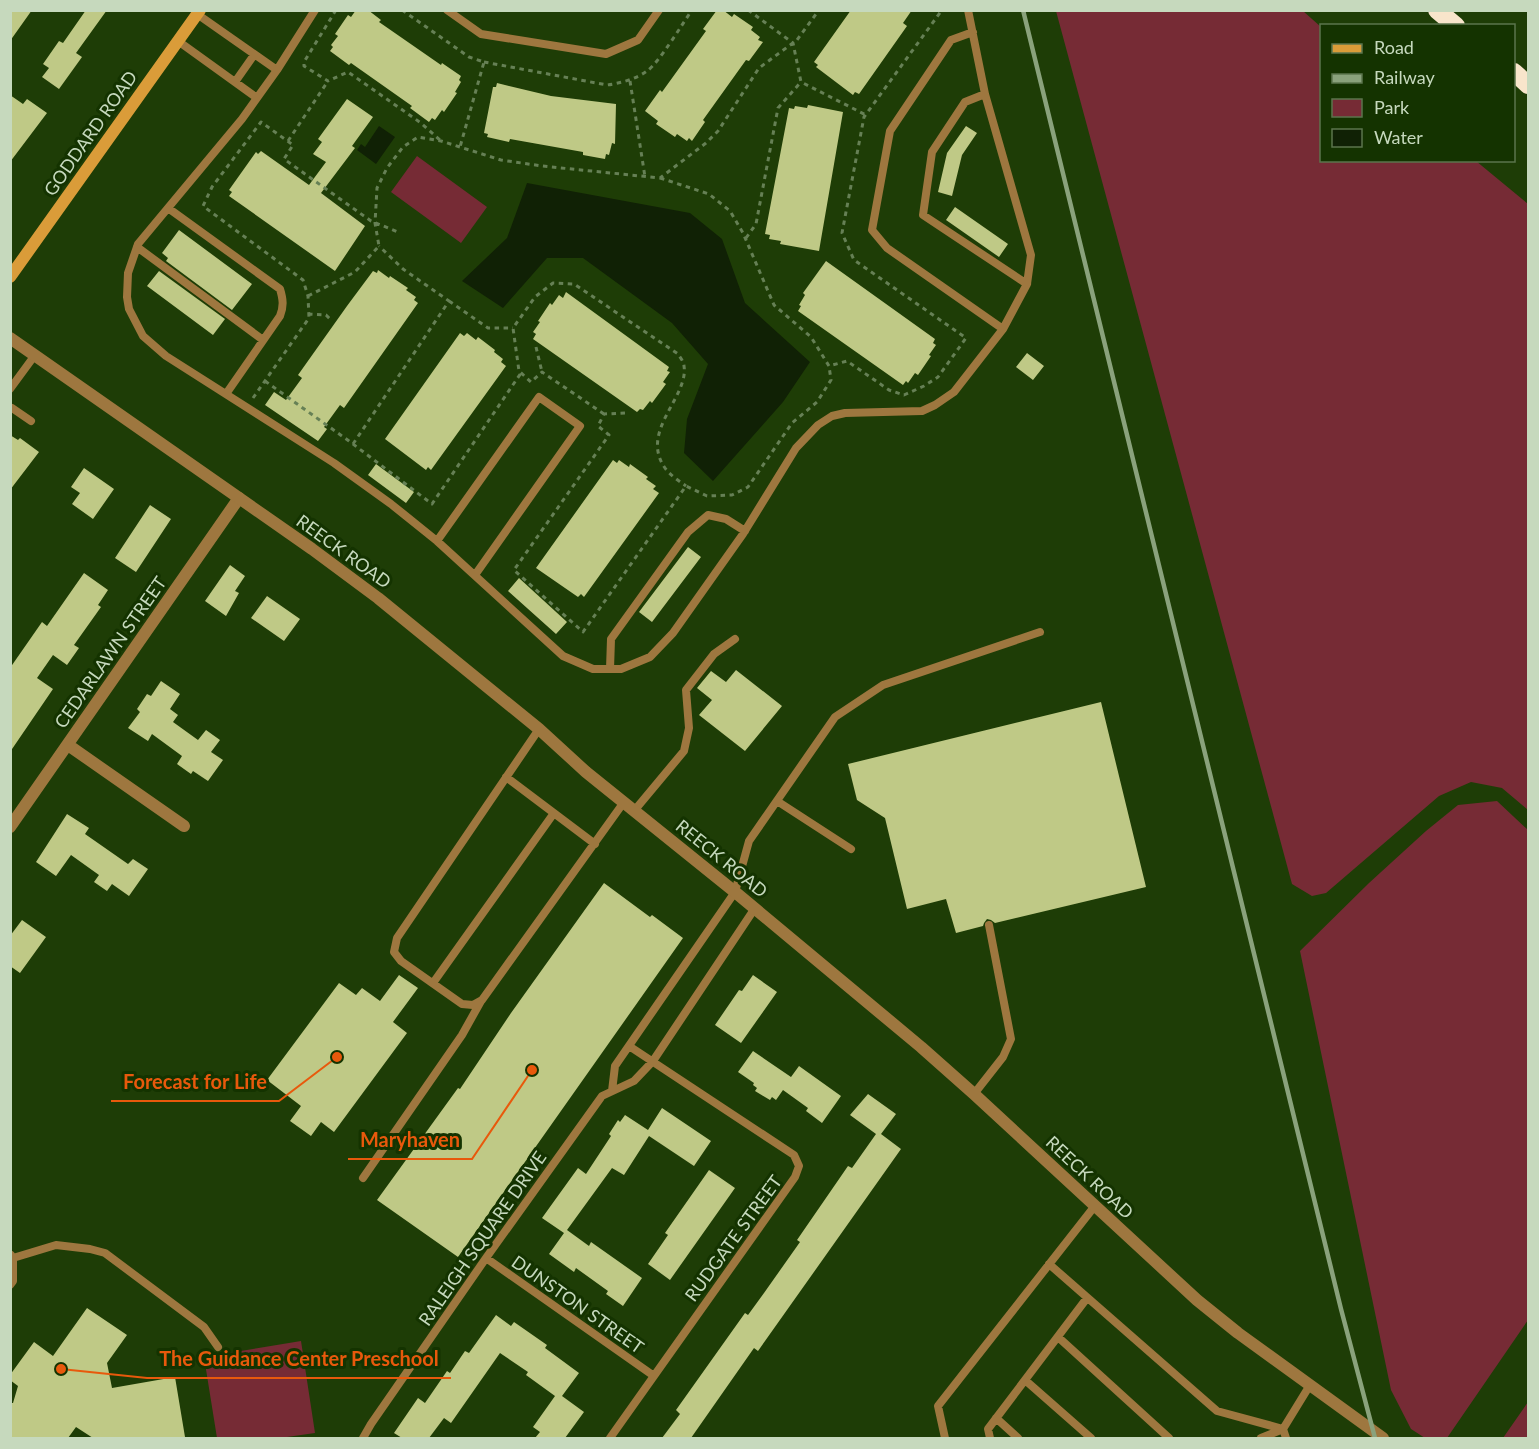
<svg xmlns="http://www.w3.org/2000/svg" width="1539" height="1449" font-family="Lato,sans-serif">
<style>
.green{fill:#762b35}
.water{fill:#102105}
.building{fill:#bfc986}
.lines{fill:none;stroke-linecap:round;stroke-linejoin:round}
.path{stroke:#668055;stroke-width:3;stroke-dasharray:4.5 4.5;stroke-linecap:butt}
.service{stroke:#9e773f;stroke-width:8}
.minor{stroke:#9e773f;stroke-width:12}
.tertiary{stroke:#9e773f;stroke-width:12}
.secondary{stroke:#da9c39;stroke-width:12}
.motorway{stroke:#f8e5cb;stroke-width:18}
.rail{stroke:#8aa27c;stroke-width:4.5}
.labels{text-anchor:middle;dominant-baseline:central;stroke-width:6;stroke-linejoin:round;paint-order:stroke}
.street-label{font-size:18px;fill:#c6d9bd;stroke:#143300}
.leader{fill:none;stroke:#e8590c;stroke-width:2}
.callout-dot{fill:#e8590c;stroke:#143300;stroke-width:2}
.callout-label{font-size:20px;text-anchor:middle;font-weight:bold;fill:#e8590c;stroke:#143300;stroke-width:6;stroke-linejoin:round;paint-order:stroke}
</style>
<rect width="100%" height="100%" fill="#1e3d06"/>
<path class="green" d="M1056,11h247l18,16 1,133 154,1 52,43v606l-26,-22 -31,-6 -32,14 -113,97 -14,3 -20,-12z
M417,156l70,51 -26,36 -70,-51z
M1497,801l31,29v490l-81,118h-22l-14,-9 -20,-39 -91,-439 69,-68 57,-52 32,-26z
M301,1341l14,92 -35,5h-63l-13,-81z
M1528,1402v36h-25z"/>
<path class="water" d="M379,126l16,11 -19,27 -19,-14 4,-6 4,3z
M527,183l163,30 32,26 23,64 65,59 -27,40 -70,79 -29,-28 3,-34 21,-55 -36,-41 -89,-65h-36l-44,50 -41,-27 45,-43z"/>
<path class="building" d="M10,10h22l-22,31z
M86,10h21l-31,43 6,4 -23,32 -17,-12 7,-9 -6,-4 16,-23 4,2z
M356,10h12l13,10 -2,2 62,43 1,-2 19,13 -2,4 2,2 -6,10 2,1 -13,19 -2,-2 -7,10 -3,-2 -3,4 -19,-14 2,-2 -61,-43 -2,2 -19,-14 3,-4 -2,-2 7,-9 -3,-2 13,-19 3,2z
M717,10h6l9,7 2,-3 19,13 -2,3 9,7 -2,3 5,2 -14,19 -3,-1 -43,60 2,2 -13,19 -3,-3 -2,3 -10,-7 -2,3 -19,-13 2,-3 -13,-10 15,-21 2,2 44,-61 -3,-2z
M851,10h61l-9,13 4,3 -48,68 -4,-2 -2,3 -37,-28 2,-2 -4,-3z
M497,83l54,13 65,8 -1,40 -3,-1 -3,12 -3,-1 -1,5 -22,-4v-3l-73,-13 -1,3 -22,-5 1,-3 -4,-1 9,-46h3z
M10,95l13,9 4,-5 20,14 -37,49z
M347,99l26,18 -21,29 3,2 -34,45 44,33 -30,45 -106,-75 3,-4 -3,-2 27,-38 2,2 3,-3 48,34 17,-23 -13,-8 9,-12 -4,-3z
M808,105l35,7 -24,139 -39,-7 1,-3 -12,-2 1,-4 -5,-1 24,-126 5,1 1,-3 12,2z
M966,126l11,7 -15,22 -10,41 -14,-4 9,-39z
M955,207l53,37 -9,13 -53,-37z
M179,230l73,54 -20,26 -66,-49 2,-3 -6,-5z
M826,261l109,78 -2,4 3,2 -7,10 2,1 -13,19 -3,-2 -7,10 -2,-2 -3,4 -105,-74 3,-5 -2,-1 6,-10 -2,-2z
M378,270l11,8 1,-2 18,12 -2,2 10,7 -2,3 4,3 -74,105 -4,-3 -16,22 3,2 -9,12 -53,-36 9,-13 12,8 16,-22 -4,-3 49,-69 26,-35 4,2z
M159,271l66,48 -12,16 -66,-49z
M566,292l103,75 -2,4 3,1 -7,10 3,2 -14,19 -2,-2 -7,9 -3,-1 -3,3 -104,-73 3,-5 -3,-2 7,-10 -2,-1 12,-18 2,2 7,-10 4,3z
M460,333l4,3 3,-3 9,7 2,-3 17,13 -1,2 9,7 -2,3 5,4 -75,104 -3,-3 -2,3 -41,-31z
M1027,353l17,13 -11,14 -17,-13z
M10,435l8,5 2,-2 19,14 -29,38z
M613,460l4,3 2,-3 10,7 1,-3 18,13 -2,2 10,7 -3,3 6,4 -75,104 -3,-3 -3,3 -42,-29z
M376,464l38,28 -8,11 -38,-28z
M84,468l30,21 -21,30 -21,-15 8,-11 -9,-6z
M150,505l21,14 -35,53 -21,-14z
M688,547l13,10 -49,65 -13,-10z
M230,565l15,11 -10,15 4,2 -13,23 -21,-15z
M84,573l24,17 -10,15 3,2 -27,38 5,3 -12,17 -14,-10 -16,23 16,11 -43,63v-84l32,-46 5,4z
M519,578l48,44 -11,12 -48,-43z
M267,596l33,23 -16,22 -33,-23z
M736,670l46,36 -37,45 -46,-36 13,-15 -15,-12 14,-17 15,11z
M161,681l19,13 -10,15 8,6 -5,7 25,18 8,-10 14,10 -9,12 12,8 -15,21 -15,-10 -2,3 -14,-10 5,-8 -30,-22 -4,7 -20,-13 12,-16 -3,-3 10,-15 4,2z
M1101,702l45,185 -151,36 -4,-3 -4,-1 -3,4 -1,3 -27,7 -10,-34 -39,10 -22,-91 -28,-18 -9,-36z
M67,814l22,14 -4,6 43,30 5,-5 15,10 -19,27 -17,-12 -5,7 -13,-9 5,-7 -28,-20 -15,21 -20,-14z
M604,883l46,34 2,-2 31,23 -225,319 -81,-57 81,-112 2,1 51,-76z
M22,920l24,17 -26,36 -10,-7v-30z
M399,975l19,13 -25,34 14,11 -73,99 -13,-10 -10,14 -21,-15 11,-15 -34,-26 72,-97 17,12 6,-7 18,13z
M753,975l24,17 -36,51 -26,-18 24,-35 3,1z
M753,1051l38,26 8,-11 42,30 -19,27 -16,-12 2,-3 -25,-18 -7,10 -4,-3 -2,3 -15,-9 2,-3 -4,-3 1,-2 -16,-11z
M868,1094l28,20 -15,20 20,15 -143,202 -4,-3 -63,90h-29l18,-24 -4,-4 69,-97 3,2 16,-22 36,-51 -3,-2 51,-74 4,2 24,-34 -26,-19z
M662,1108l49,33 -17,25 -45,-30 -25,39 -12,-7 -45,62 22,16 2,-4 51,36 -19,28 -17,-12 2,-3 -32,-23 -2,4 -25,-18 15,-21 -22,-15 36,-50 8,6 25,-38 -2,-2 9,-14 2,2 5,-7 23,15z
M709,1170l26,18 -65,92 -22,-16 20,-29 -3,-2z
M87,1308l40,27 -20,28 5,25 63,-11 10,60 -92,1 -17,-11 -8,11h-58v-35h3l5,-17 -8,-6v-5l24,-33 19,14z
M496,1315l15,11 3,-4 33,23 -2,3 34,25 -17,23 22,16 -19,26h-30l5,-6 -7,-5 22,-31 -29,-21 2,-3 -28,-19 -49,70 -7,-5 -15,20h-27l-8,-5 24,-35 7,5 22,-32 3,2 15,-22 4,2z"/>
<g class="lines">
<path class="path" d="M336,10l-32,52v4l24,15 20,-9 73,51 19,17
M402,10l67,47 15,5 -24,85
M748,10l45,33 8,39 65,33
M484,62l123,23c14,-2 29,-6 40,-14 11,-7 36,-48 45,-61
M630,81l15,96
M288,141l40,-60
M660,178l49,16 21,17 13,22 31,72 37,32 18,29 18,-5 42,29 15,5 20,-9 14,-9 28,-39 -112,-78 -12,-27 22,-116 78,-107
M746,238l10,-14 22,-116 23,-26
M308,296l47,-24 24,-26 -4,-23 2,-35 10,-20 16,-21 15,-10 23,4 60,19 41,6 118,12 46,-35 12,-12 41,-63 38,-28 22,-30
M449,301l39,27h25
M308,314l18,1 4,4
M536,347l6,25
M265,381l84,60 83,63 89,-131
M253,398l56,-80 -1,-22 -5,-16 -100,-74 9,-19 49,-65 32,23 -9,14 87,62 27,11
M625,413l-21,1 -6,12 11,9 -95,135 69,62 103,-146 21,10 25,-1 16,-8 44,-64 25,-21 14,-22 -2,-14
M604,414l-62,-42 -11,10 -12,-11 -6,-43 22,-31 18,-14 21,1 104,70c2,3 6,8 6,12 5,31 -45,65 -19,102 5,7 14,13 21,18
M353,444l96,-143 -46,-32 -24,-23"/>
<path class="service" d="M315,10l-38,60 -35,49 -104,125 -10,29 -1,24 2,12 14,27 23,20 168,107 57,41 46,37 126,115 30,13h28l29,-12 23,-24 70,-99 53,-86 22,-23 14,-9 13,-3 77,-2 13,-6 19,-13 49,-63 24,-45 4,-29 -46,-161 -17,-84
M447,10l34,24 125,20 32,-14 21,-30
M197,14l80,56
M973,32l-22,8 -61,91 -18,99 15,18 116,81
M178,41l79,57
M235,82l19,-27
M985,94l-20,8 -33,50 -9,63 104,69
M168,208l112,81c3,10 4,17 0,27l-54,78
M137,247l126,93
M10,389l25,-34
M12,408l19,13
M437,541l102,-144 41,29 -105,149
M610,669l1,-30 77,-107 20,-17 18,4 19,12
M539,729l-142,209 -3,14 7,9 61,43 11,1 9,-5 142,-198
M506,777l89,67
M777,801l74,48
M634,811l50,-60 5,-23 -3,-38 28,-36 21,-15
M433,983l121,-170
M612,1091l3,-25 120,-174 14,-51 86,-124 48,-32 157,-53
M974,1094l29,-37 8,-18 -22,-114
M363,1178l99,-143 19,-34
M13,1258l43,-13 34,4 15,4 99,74 14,20
M486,1258l168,118
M1049,1264l168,147 66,18 27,-44
M10,1285l3,-4v-23l-2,-3
M1058,1337l111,101
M1025,1380l66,58
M996,1418l22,20
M363,1438l8,-14 115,-166 116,-162 32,-15 19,-20 102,-153
M610,1438l185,-261 4,-11 -5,-11 -165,-109
M945,1438l-7,-32 156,-199
M990,1438l-2,-9 99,-131
M1261,1438l22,-9 3,9"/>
<path class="minor" d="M68,745l116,81
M10,827l229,-329"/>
<path class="tertiary" d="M10,338l302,211 66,49 161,131 47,43 149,120 186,155 53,47 223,206 41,33 145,105"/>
<path class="secondary" d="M10,277l190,-267"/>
<path class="motorway" d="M1437,10l19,16
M1514,72l14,13"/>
<path class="rail" d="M1023,10l318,1299 34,129"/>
</g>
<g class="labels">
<g class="street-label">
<text transform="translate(90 133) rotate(-55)">GODDARD ROAD</text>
<text transform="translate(344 551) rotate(36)">REECK ROAD</text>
<text transform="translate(110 652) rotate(-55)">CEDARLAWN STREET</text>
<text transform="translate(722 858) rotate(39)">REECK ROAD</text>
<text transform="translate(1090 1177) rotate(43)">REECK ROAD</text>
<text transform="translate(482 1238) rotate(-55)">RALEIGH SQUARE DRIVE</text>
<text transform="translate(733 1238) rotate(-54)">RUDGATE STREET</text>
<text transform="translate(578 1304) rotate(35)">DUNSTON STREET</text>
</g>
</g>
<path class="leader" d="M337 1057L279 1101H111M532 1070L472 1159H348M61 1369L147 1378H451"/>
<g class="callout-dot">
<circle cx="337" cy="1057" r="6"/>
<circle cx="532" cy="1070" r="6"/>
<circle cx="61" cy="1369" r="6"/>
</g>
<g class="callout-label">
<text x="195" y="1089">Forecast for Life</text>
<text x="410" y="1147">Maryhaven</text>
<text x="299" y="1366">The Guidance Center Preschool</text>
</g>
<rect width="1539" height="1449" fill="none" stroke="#c6d9bd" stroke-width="24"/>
<rect x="1320" y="24" width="195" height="138" fill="#143300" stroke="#5b754c" stroke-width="1.5"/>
<rect x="1332" y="44" width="30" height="9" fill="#da9c39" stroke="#5b754c" stroke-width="1.5"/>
<text x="1374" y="54" font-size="18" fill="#c6d9bd">Road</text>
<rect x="1332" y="74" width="30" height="9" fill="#8aa27c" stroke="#5b754c" stroke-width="1.5"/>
<text x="1374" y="84" font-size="18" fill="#c6d9bd">Railway</text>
<rect x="1332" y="99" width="30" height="18" fill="#762b35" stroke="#5b754c" stroke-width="1.5"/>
<text x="1374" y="114" font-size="18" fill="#c6d9bd">Park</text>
<rect x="1332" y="129" width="30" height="18" fill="#102105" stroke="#5b754c" stroke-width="1.5"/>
<text x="1374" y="144" font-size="18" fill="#c6d9bd">Water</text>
</svg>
